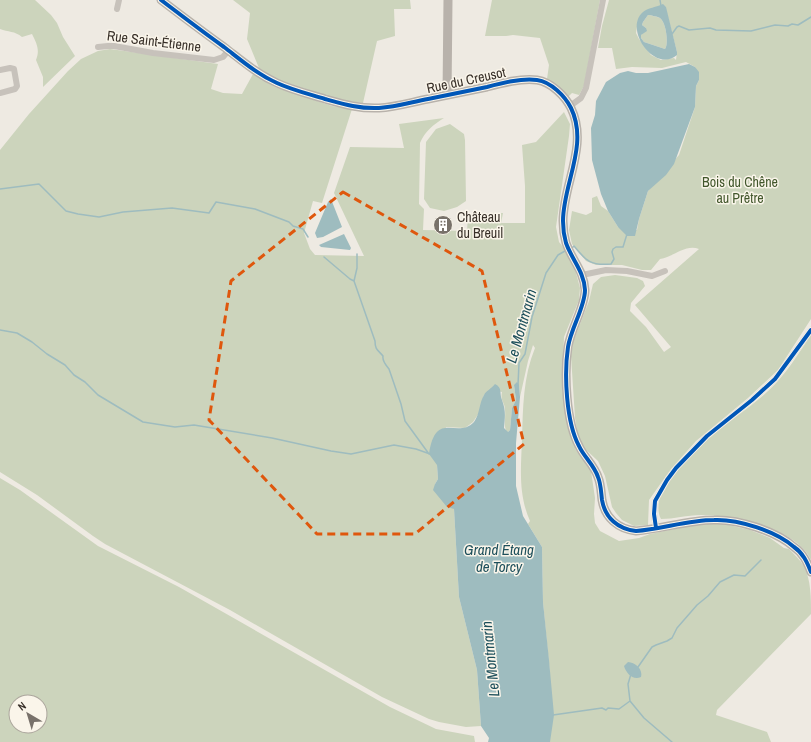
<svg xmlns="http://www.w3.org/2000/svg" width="811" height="742" font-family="'Archivo Narrow',sans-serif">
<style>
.green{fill:#ccd4bc;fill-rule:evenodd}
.water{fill:#9ebcbf;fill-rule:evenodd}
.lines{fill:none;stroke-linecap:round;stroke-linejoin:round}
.stream{stroke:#9ebcbf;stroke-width:1.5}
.street{stroke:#c7c2bb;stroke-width:6}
.secondary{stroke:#b8b2ab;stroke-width:9}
.cycleway-casing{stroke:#faf5ea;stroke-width:6}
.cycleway{stroke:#0057b8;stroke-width:4}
.marked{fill:none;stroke:#df570d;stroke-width:3;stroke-dasharray:8 5;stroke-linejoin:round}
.labels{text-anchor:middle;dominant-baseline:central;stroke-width:3;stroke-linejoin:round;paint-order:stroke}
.street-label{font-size:14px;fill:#383029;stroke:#faf5ea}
.park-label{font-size:14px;fill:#42572c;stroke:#faf5ea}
.poi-label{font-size:14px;fill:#383029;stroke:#faf5ea;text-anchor:start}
.water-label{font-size:15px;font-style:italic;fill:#1d4f5b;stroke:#faf5ea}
</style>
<rect width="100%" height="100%" fill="#eeeae2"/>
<path class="green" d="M0,0h35l16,15 6,8 6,14 12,19 -32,31v-10l-7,-17c4,-10 1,-16 -4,-26l-10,3c-7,-6 -14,-5 -22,-8z
M233,0h177l1,9h-17l1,27 -18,5 -14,62 -25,-3 -60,-20 -19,-12 -12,-29 3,-26z
M492,0h108l-16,86 -5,9 -7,-2 -4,4 -21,-18 2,-14 -9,-27 -27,-3 -7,1h-21z
M609,0h202v319l-33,51 -30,28 -52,43 -25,28 -22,31 -1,25 -14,1 -12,-6 -6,-7 -4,-6 -7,-31 -7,-15 -14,-13 -6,-11 -3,-19 -4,-62 2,-14 16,-41 4,-17 8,-7 14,-2 22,3 6,3 2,5 -14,17 -1,8 16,16 18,25 7,-5 -36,-42 64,-56c-14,-5 -25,8 -39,10l-9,11h-9l-20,-5h-26l-10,-4 -14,-17 -3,-14 3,-19 14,4 6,-3v-14l5,-2 4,10 7,5 10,16 19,3 2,-11 9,-28 31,-36 16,-48 1,-21 3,-6 -4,-13 -9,-5 -24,6 -30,-1 -16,2 -4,-21h-14l4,-22zM665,6l12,46 -1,8 -2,-2 -13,2 -10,-5 -12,-16 -3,-6 2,-13z
M648,15c3,0 9,2 12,3 6,4 9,26 5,31l-21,-7 -3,-4v-3l5,-7 -4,-3 1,-3z
M110,49l108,15 -7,25 12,4 19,1 11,-20 22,13 57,19 20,3 -30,94 -9,-2 -9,32 6,16 5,6 49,1 -30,-63 16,-46 54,1 -5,-24 45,-6c-11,7 -19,13 -24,25l-1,61 5,5 -1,21 44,1 1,-16 35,-2 -2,10h24v-37l-3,-41 14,-3 28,-30 6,12 -1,12 -13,91 3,15 8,10 8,17 5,19 -1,12 -15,37 -2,51 4,27 4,20 6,15 15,21 4,27 -1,16 1,9 5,8 19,10 20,-3 11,-4 39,-8 25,-3 15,2 21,5 20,8 14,10 5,1c5,5 11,11 15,17 7,14 7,32 7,48l-94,96 -1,5 51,17 4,10h-221v-68l-7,-72 -1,-55 -14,-23 2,-3c-12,-27 -9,-53 -8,-82 1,-31 1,-62 13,-91l-2,-3 -5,16 -8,36 -1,-12h-5l2,15 -4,8 -2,22 -3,3c-4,-8 -1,-14 -2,-23 0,-8 -5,-9 -3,-18l-11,-2 -7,5 -5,18 -6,9 -8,6 -19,-1 -9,38 1,14 -3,5 19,25 5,88 18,73 4,56 -15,1 -27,-5 -10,-3 -47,-22 -152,-87 -125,-66 -12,-8 -56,-41 -37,-23v-322l29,-36 39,-43 13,-12 17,-8z
M450,124l14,10 1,6 1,61 -9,6 -13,4 -14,-3 -6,-9 2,-57 10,-13z
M811,335v225c-15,-32 -78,-45 -110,-45 -14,0 -27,4 -40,4 -3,-5 -3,-12 -2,-18 4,-18 39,-54 54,-66 20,-18 45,-32 64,-53 13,-14 23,-31 34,-47z
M0,478l20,12 78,56 81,41 211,120 46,22 38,7 1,6h-475zM16,702h24v24h-24z"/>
<path class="water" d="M663,4l3,3 11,45v3c-22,19 -54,-26 -34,-43 4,-4 14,-5 20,-8zM648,15c3,0 10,2 12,3 6,4 9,26 5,31l-21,-7 -3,-4v-3l6,-4 -1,-3 -4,-3 1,-3z
M689,64l6,3 4,5v8l-3,6 -1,21 -21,57 -8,11 -18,16 -9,28 -4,17h-8l-9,-9 -10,-16 -7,-17 -9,-34 -1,-32 4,-13 1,-14 10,-19 14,-9 8,-2 8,2h12z
M331,199l11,28 -19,10 -6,1 -2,-5 13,-31z
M344,234l7,14 -1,2 -29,-3 -2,-2z
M517,382l2,3 1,12 -4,46v43l7,30 19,31 1,55 6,58 5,55 -4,27h-62l1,-4 -8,-12 -4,-56 -18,-73 -5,-88 -7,-2 -14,-17 2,-6 3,-5 -1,-14 -8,-11c7,-45 28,-14 45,-32 6,-8 5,-19 10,-27 2,-4 7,-6 11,-11 8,4 4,9 7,16 4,11 3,16 2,28l4,4 2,-2 2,-22 4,-8 -2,-15z
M628,662c8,1 15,7 13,15 -8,4 -15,-4 -17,-11z"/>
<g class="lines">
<path class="stream" d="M660,0l1,6
M672,34l5,-7 2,-1 10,4 21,-2 6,2 35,1 24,-6 13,1 4,-2 6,1 13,-8
M0,189l39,-5 27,27 12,3 21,3 24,-5 49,-4 37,5 7,-11 39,7 34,13 4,4 10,3 5,8
M572,248l2,-2c12,15 17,20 37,18l3,-5 -2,-7 1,-3 3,-2h7l4,-13
M324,257l26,22 4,2 21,60c0,9 3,9 8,15 -1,5 3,9 6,13l12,35 4,17 24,33
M354,281l3,-13v-14
M0,330l17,3 15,9 15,12 18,11 9,10 11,7 13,13 45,27 32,5 19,-2 78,13 59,13 20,3 43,-9 22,4 14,5
M518,385l1,-22 6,-9 7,-37 14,-44 12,-18 7,-4
M638,667l14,-20 4,-2 11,-4 5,-3 5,-10 20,-23 11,-9 12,-14 14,-7 11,1 16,-16
M631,674l-3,10 2,17 14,17 28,24
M553,715l49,-7 4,2 2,-2 11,1 11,-8"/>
<path class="street" d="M117,9l2,-9
M98,47l10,-1h6l39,7 61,7 9,-3 5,-6
M0,70l10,-2 4,1 3,17 -2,3 -15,4
M570,106l11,-8 5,-10 17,-88
M582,275l24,-5 21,1 25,5 13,-5
M656,528l-2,-14 1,-13 12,-21 9,-12 31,-32 45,-36 23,-21 36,-49"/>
<path class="secondary" d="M161,0c21,16 42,32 63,47 17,13 33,27 53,36 15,7 32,11 48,16 18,5 35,10 54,9 17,-1 33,-6 49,-9 20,-4 40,-8 59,-12 15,-4 34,-9 50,-7 14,2 28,16 34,28 18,37 -8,76 -8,113 0,7 1,15 3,22 6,17 18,28 19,47 0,17 -14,38 -17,57 -4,27 -2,75 11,99 5,11 15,19 19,31 3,7 3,15 4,23 3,18 16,29 34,31 26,-2 52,-11 78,-11 24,-1 62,11 80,27 9,6 13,15 17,25
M447,95l1,-95"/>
<g class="cycleway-casing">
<path id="cycleway" d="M161,0c21,16 42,32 63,47 17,13 33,27 53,36 15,7 32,11 48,16 18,5 35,10 54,9 17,-1 33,-6 49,-9 20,-4 40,-8 59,-12 15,-4 34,-9 50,-7 14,2 28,16 34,28 18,37 -8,76 -8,113 0,7 1,15 3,22 6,17 18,28 19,47 0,17 -14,38 -17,57 -4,27 -2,75 11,99 5,11 15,19 19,31 3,7 3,15 4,23 3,18 16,29 34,31 26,-2 52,-11 78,-11 24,-1 62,11 80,27 9,6 13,15 17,25
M656,528l-2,-14 1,-13 12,-21 9,-12 31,-32 45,-36 23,-21 36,-49"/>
</g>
<use href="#cycleway" class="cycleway"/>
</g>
<path class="marked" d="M343,192l139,79 42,173 -109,90h-98l-108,-114 22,-139z"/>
<defs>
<g id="building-disc" transform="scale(1)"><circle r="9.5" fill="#78716a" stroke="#faf5ea"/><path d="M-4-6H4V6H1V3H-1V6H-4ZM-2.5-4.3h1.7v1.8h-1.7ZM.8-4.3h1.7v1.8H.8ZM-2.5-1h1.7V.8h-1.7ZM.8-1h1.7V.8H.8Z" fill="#fff"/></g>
</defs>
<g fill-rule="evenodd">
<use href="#building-disc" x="443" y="225"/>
</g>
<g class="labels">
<g class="street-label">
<text transform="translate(154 41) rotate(7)">Rue Saint-Étienne</text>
<text transform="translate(466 80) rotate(-12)">Rue du Creusot</text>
</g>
<g class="park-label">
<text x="740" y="182">Bois du Chêne<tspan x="740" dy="16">au Prêtre</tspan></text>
</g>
<g class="poi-label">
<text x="457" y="217">Château<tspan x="457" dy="16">du Breuil</tspan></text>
</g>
<g class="water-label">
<text transform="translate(521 326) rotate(-74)">Le Montmarin</text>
<text x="499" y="549">Grand Étang<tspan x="499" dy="17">de Torcy</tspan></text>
<text transform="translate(490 659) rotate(-96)">Le Montmarin</text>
</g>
</g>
<g transform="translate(28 714) rotate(322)"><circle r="19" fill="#faf5ea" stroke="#aca69d"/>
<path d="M0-3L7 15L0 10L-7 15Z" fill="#78716a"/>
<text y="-6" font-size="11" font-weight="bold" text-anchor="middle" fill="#383029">N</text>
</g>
</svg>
